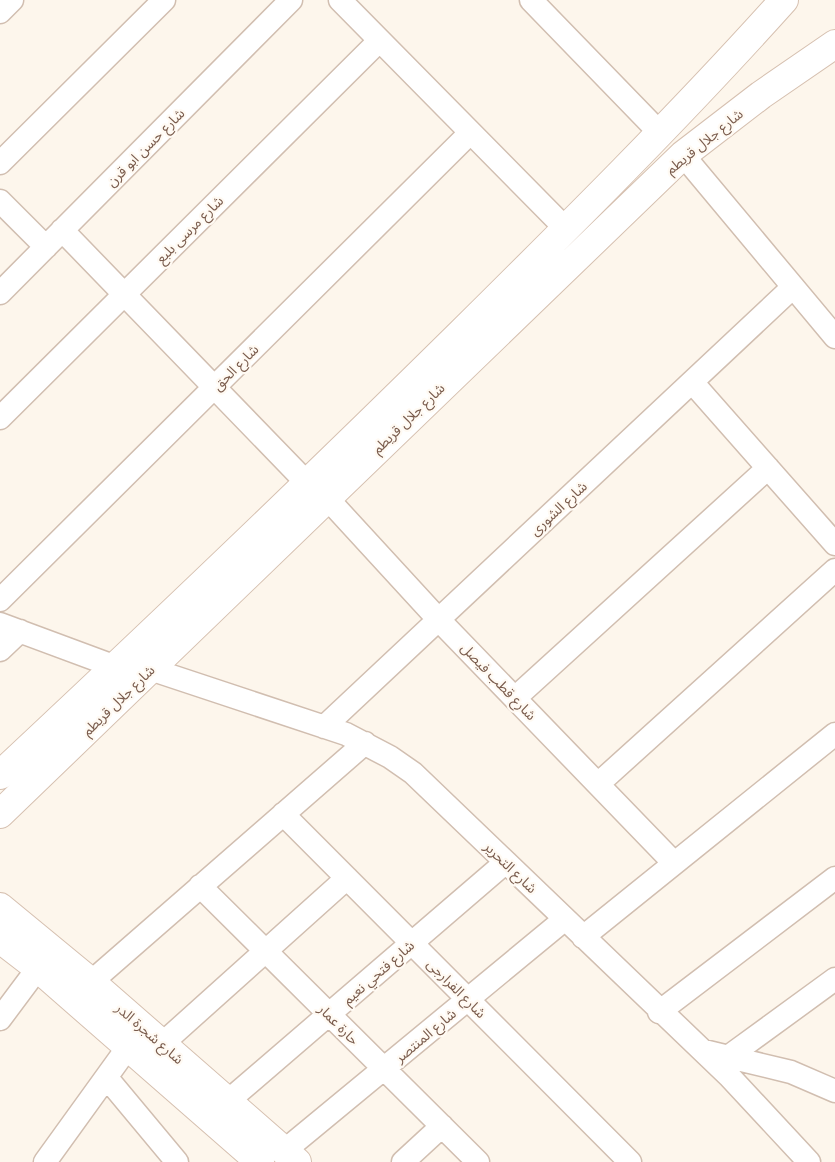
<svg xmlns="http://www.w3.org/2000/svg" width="835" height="1162" font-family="Lato,'Noto Sans Arabic',sans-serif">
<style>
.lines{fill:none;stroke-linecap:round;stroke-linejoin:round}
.street-casing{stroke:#d1beb0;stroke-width:25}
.secondary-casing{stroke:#d6c0b0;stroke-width:30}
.street{stroke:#fff;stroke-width:22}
.secondary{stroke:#fff;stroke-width:28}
.labels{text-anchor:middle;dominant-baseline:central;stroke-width:4.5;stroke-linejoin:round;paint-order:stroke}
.street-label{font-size:14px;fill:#7a5c4d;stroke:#fffaf3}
</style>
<rect width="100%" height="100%" fill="#fdf6ec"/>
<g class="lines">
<g class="street-casing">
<path id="street" d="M340,0l226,229
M531,0l129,133
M0,12l12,-12
M683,155l152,182
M0,163l164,-163
M0,201l46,46
M62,230l245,253
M0,293l291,-293
M692,382l143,162
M0,418l379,-377
M326,497l113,123 235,243
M0,600l470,-467
M0,624l116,43
M0,650l20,-19
M150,669l196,65 44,23 23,16 316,303 80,86
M515,698l253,-230
M324,727l468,-439
M598,784l237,-214
M283,814l347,348
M200,886l278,276
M583,937l252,-203
M91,982l274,-239
M659,1012l176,-134
M0,1019l38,-51
M162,1044l185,-166
M704,1051l87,21 44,19
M728,1057l107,-78
M107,1078l70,84
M228,1101l278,-239
M284,1151l281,-232
M45,1162l83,-115
M403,1162l39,-36"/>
</g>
<g class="secondary-casing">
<path id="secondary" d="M0,775c155,-145 309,-292 460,-441 110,-109 220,-218 324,-334
M0,814l683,-659 78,-60 74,-51
M0,907l91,75 206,180
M0,939l38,29 222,194"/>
</g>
<use href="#street" class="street"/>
<use href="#secondary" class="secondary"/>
</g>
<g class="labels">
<g class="street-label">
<text transform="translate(704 141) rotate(-39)">شارع جلال قريطم</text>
<text transform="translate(145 147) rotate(-45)">شارع حسن ابو قرن</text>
<text transform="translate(189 229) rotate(-45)">شارع مرسى بلبع</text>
<text transform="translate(235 367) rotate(-45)">شارع الحق</text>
<text transform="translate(408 418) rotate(-44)">شارع جلال قريطم</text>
<text transform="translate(558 508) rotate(-43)">شارع الشورى</text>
<text transform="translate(499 681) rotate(46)">شارع قطب فيصل</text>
<text transform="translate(118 700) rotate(-44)">شارع جلال قريطم</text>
<text transform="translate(511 867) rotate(44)">شارع التحرير</text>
<text transform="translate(378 972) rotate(-41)">شارع فتحي نعيم</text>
<text transform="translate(457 988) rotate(45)">شارع الفرارجى</text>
<text transform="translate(339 1024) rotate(45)">حارة عمار</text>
<text transform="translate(150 1033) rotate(41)">شارع شجرة الدر</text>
<text transform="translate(425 1035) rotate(-40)">شارع المنتصر</text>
</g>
</g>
</svg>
